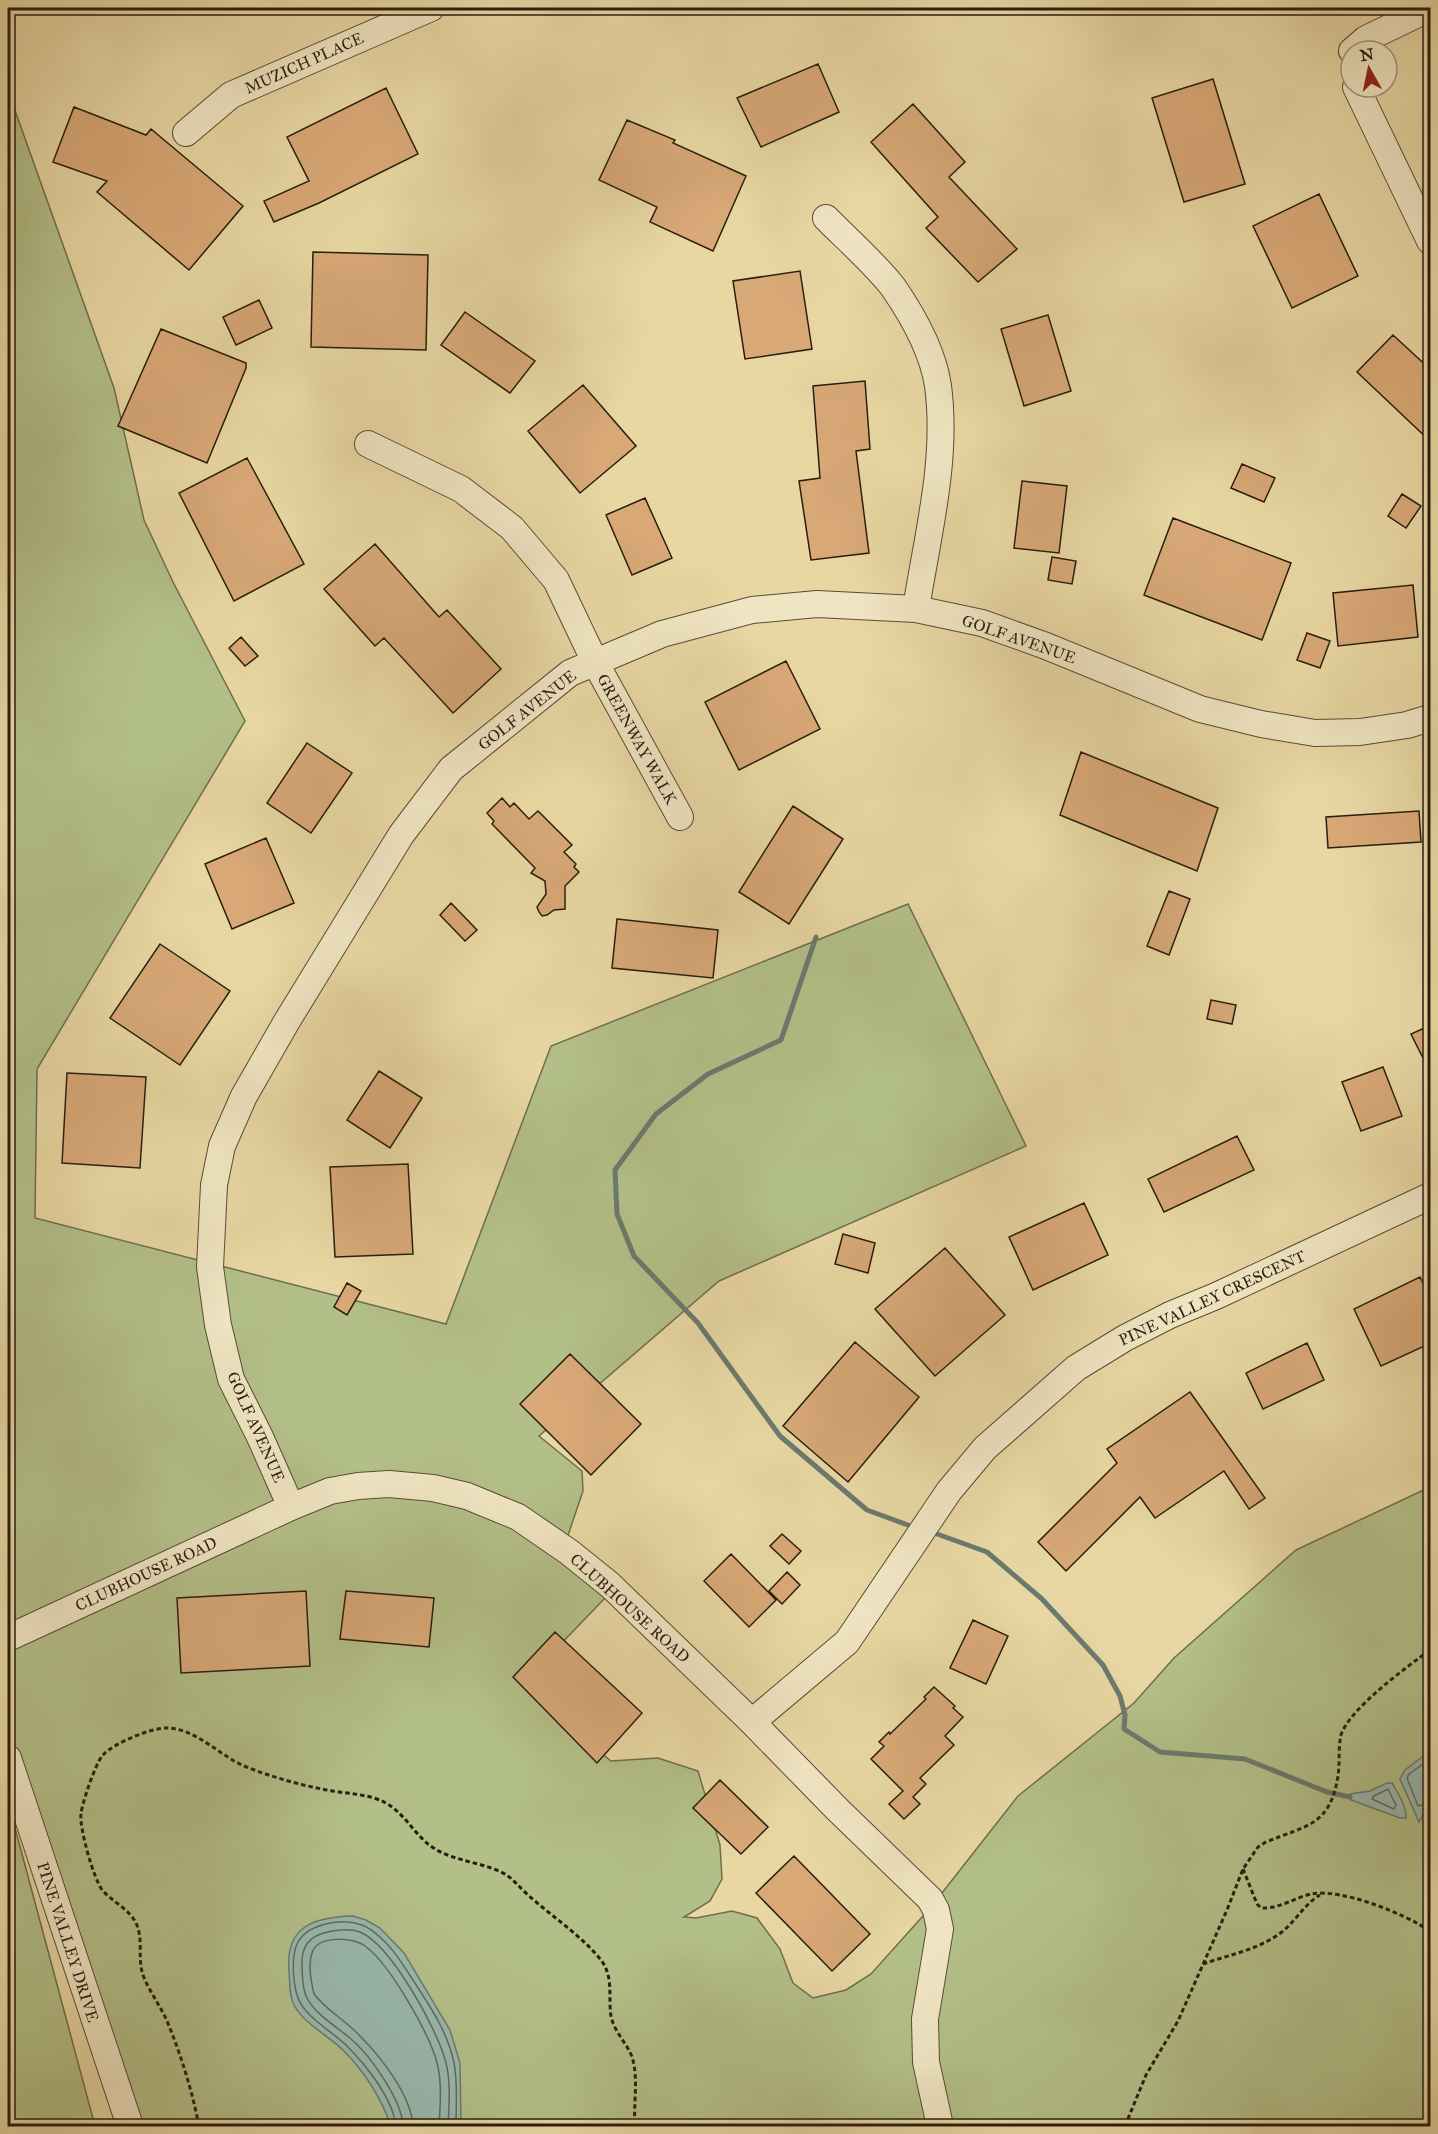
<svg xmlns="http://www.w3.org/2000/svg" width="1438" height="2134" font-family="'IM FELL Great Primer',serif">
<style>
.green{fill:#b3bf88;stroke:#6e6e4c;stroke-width:1.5}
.water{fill:#98b8ad;stroke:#6b7a6e;stroke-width:1.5}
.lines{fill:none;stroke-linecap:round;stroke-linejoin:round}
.shore{stroke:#606b5e;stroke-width:1.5}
.stream{stroke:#6b7a6e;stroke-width:5}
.building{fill:#d8a877;stroke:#281e0f;stroke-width:1.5}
.minor-casing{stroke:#584c34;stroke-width:28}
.path{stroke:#281e0f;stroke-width:3;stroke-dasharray:4.5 3;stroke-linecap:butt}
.minor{stroke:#f0e5c3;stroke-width:26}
.labels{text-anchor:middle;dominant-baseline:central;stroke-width:6;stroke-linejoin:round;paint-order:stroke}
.street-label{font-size:16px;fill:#281e0f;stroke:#f0e5c3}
</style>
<rect width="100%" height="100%" fill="#e8d7a3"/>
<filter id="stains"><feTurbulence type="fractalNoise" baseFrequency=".00333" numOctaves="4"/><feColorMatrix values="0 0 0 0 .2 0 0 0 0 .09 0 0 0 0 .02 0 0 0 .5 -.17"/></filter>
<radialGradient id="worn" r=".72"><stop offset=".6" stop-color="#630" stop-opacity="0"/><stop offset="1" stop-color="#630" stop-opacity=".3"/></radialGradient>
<path class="green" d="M12,102l102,286 30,132 29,62 72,139 -208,348 -2,149 411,106 105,-278 357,-142 118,242 -307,135 -180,155 43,35 1,20 -18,53 42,52 -53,55 23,82 34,28 47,-3 40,13 22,74 2,34 -12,22 -26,16 12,1 36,-7 25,7 23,31 13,34 20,15 33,-8 25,-16 60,-67 87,-111 116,-93 40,-45 122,-108 134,-63v639h-1308l-114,-327v-1694z
M8,1802l87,324h-87z"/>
<path class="water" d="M1430,1751v56l-5,5 -6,10 -19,-43 5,-9z
M1387,1783h5c6,10 15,24 14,35h-6l-49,-18 -1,-6 20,-3z
M353,1916l13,4 14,8 24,25 46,77 10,33 1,63h-70c-10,-28 -27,-55 -48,-76 -15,-15 -41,-27 -50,-47 -4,-10 -3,-22 -4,-32 -4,-45 25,-54 64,-55z"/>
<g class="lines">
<path class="shore" d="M1430,1759l-21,15 -2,4 11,28 12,-3
M1388,1789l8,16 -2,4 -22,-10 2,-3z
M396,2126c-3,-27 -30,-61 -49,-80 -14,-14 -42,-29 -49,-48 -5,-14 -7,-40 -1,-54 10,-21 45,-26 65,-19 9,3 16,10 22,16 11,10 17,21 25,33 18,28 38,55 45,89 4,20 2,43 2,63
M403,2126c-1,-26 -33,-71 -53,-88 -12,-10 -36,-25 -43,-40 -5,-9 -5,-25 -5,-36 0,-15 7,-25 22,-29 11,-3 25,-5 36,-1 31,13 78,98 86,131 5,20 3,43 2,63
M413,2126c-2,-31 -32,-69 -54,-91 -14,-15 -33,-25 -45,-41 -3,-12 -6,-30 -2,-41 5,-18 41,-16 53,-7 24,17 67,91 73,121 4,19 2,40 1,59"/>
<path class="stream" d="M816,937l-35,103 -73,34 -52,40 -41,56 2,44 17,42 64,67 82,113 87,74 41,15
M937,1534l50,18 55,47 61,66 17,31 5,19 -1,14 36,23 85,7 82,33 23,5"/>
</g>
<path class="building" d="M818,64l21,48 -78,35 -24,-49z
M1213,79l32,105 -61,18 -32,-104z
M386,88l32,66 -99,49 -45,19 -10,-21 45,-20 -22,-44z
M913,104l52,58 -16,15 68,72 -39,33 -52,-54 12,-11 -67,-75z
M74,107l72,28 5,-6 92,77 -54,64 -92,-78 10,-11 -54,-19z
M627,120l48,20 -2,3 73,33 -33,75 -63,-29 7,-15 -58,-27z
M1319,194l39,82 -66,32 -39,-82z
M313,252l115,3 -2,95 -115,-3z
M800,271l12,78 -67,10 -12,-78z
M259,300l13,28 -36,17 -13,-28z
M465,312l70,49 -25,32 -69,-48z
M1048,315l23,76 -47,15 -23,-77z
M161,329l85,34v5l-39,95 -89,-37z
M1393,335l38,35v72l-74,-70z
M865,381l5,68 -14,2 13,102 -58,7 -12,-79 21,-3 -7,-92z
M583,385l53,61 -56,47 -52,-62z
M247,458l57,106 -70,37 -55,-108z
M1242,464l33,14 -11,24 -33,-14z
M1022,481l45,5 -8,67 -45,-5z
M1402,494l19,12 -15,22 -18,-12z
M645,498l27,60 -40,17 -26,-60z
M1173,518l118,45 -29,77 -118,-45z
M375,544l64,73 8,-7 54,59 -48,44 -69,-75 -9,8 -51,-57z
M1052,557l24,4 -4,23 -24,-4z
M1413,585l5,52 -80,9 -5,-53z
M1307,633l23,8 -10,27 -23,-8z
M241,637l17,19 -13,10 -16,-18z
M786,661l34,68 -81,41 -34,-68z
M307,743l45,30 -41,60 -44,-30z
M1081,752l137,56 -21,63 -137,-56z
M502,798l8,9 4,-4 15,16 9,-8 34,34 -8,7 12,12 -2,3 5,5 -14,14v23l-11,1 -7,5 -5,1 -3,-4 -2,-5 9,-13 -1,-13 -14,-8 4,-5 -43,-44 2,-3 -7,-8z
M793,806l50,33 -54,85 -50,-32z
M1419,811l2,31 -93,6 -2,-31z
M266,838l28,65 -62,26 -27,-65z
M1169,891l21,8 -21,56 -22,-9z
M451,903l26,27 -12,11 -25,-26z
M617,919l101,11 -5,48 -101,-10z
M160,944l70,47 -50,74 -70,-47z
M1211,1000l25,5 -4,19 -25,-5z
M1431,1025v49l-20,-40z
M1383,1067l19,49 -41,15 -19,-49z
M379,1071l43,27 -32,50 -43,-28z
M67,1073l79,4 -6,91 -78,-5z
M1237,1136l17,34 -90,42 -16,-33z
M408,1164l5,90 -78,3 -5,-90z
M1084,1203l24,52 -75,35 -24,-53z
M843,1234l32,9 -7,30 -33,-9z
M945,1248l60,67 -70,61 -60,-67z
M1420,1277l11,23v43l-50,23 -27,-57z
M347,1283l14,8 -14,24 -13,-8z
M855,1342l64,55 -71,85 -65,-56z
M1307,1343l17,37 -61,29 -17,-36z
M570,1354l71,70 -50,51 -71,-71z
M1190,1392l75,106 -16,11 -25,-38 -69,47 -15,-21 -74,74 -28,-29 79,-79 -10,-14z
M782,1534l19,17 -12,13 -19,-18z
M731,1554l45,46 -27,27 -45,-46z
M787,1572l13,13 -18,19 -13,-13z
M306,1591l4,75 -129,7 -4,-75z
M346,1591l88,7 -5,49 -89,-8z
M973,1620l35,16 -22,48 -36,-16z
M555,1632l87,81 -45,50 -84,-86z
M934,1687l21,19 -2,2 10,9 -18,19 9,9 -34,33 6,6 -13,13 7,7 -16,15 -15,-15 14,-13 -32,-32 13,-13 -5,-4 10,-10 1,2 36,-35 -2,-2z
M720,1780l48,47 -27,27 -48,-46z
M794,1856l76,78 -38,37 -76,-78z"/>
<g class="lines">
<g class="minor-casing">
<path id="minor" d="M1352,51l14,-12 64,-31
M1356,87l74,154
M186,133l45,-38 200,-87
M826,218c21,21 50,47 67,69 20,29 40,64 45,99 10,74 -11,151 -22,223
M368,444l93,45 51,39 44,52 39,82 85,155
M291,1507l-31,-70 -29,-58 -13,-54 -8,-58 4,-82 8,-39 22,-50 43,-75 114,-186 50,-66 119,-96 92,-39 90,-24 65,-6 99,5 66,14 64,23 154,63 61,15 54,9 45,-1 47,-7 23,-7
M8,1638l283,-131 39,-16 28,-5 31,-2 44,4 34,8 51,21 51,35 41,33 142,137 86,88 92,89 6,11 4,19 -15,90 1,43 14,64
M752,1722l95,-80 102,-151 36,-43 91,-80 49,-30 45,-23 46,-19 214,-100
M8,1758l122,368"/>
</g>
<path class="path" d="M1243,1869l14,35 4,4c18,1 33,-10 50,-14 31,-6 94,20 119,37
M1203,1964c25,-9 54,-14 76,-30 16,-11 24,-29 41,-39
M199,2126c-7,-36 -18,-71 -32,-105 -7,-16 -18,-30 -24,-46 -6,-17 1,-35 -7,-52 -8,-15 -22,-20 -33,-32 -9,-10 -24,-64 -22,-77 1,-11 15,-52 22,-59 11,-12 48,-27 63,-27 29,0 53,27 78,38 25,10 52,18 78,23 17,4 35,4 52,9 30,9 37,36 61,51 20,12 45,13 66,23 11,5 17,14 26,22 24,22 54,41 74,66 13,17 7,37 10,56 3,16 16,27 21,41 7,22 1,47 3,69
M1125,2126l21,-51 32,-54 49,-111 16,-41 15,-22 8,-5c41,-17 64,-16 72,-66 2,-13 0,-28 3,-41 8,-26 67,-69 89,-85"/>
<use href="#minor" class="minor"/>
</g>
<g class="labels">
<g class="street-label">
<text transform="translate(304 63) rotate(-24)">MUZICH PLACE</text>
<text transform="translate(1019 639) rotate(19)">GOLF AVENUE</text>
<text transform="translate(527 710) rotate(-38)">GOLF AVENUE</text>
<text transform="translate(637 739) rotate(61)">GREENWAY WALK</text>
<text transform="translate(1212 1298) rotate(-25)">PINE VALLEY CRESCENT</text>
<text transform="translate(256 1427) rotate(66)">GOLF AVENUE</text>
<text transform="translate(146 1574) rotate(-25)">CLUBHOUSE ROAD</text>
<text transform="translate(630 1608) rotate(42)">CLUBHOUSE ROAD</text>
<text transform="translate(68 1942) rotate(72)">PINE VALLEY DRIVE</text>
</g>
</g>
<rect width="1438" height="2134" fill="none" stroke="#e8d7a3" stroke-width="30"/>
<rect x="9" y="9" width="1420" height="2116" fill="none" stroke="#281e0f" stroke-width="3"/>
<rect x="15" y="15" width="1408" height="2104" fill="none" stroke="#281e0f" stroke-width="1.5"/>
<g transform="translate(1369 69) rotate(351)"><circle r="28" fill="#f0e5c3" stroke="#a0957b" stroke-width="1.5"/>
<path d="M0-4.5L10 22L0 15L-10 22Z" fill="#8f2418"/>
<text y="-9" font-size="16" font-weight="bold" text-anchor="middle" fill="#281e0f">N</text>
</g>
<rect width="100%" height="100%" filter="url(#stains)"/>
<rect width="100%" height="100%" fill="url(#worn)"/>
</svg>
